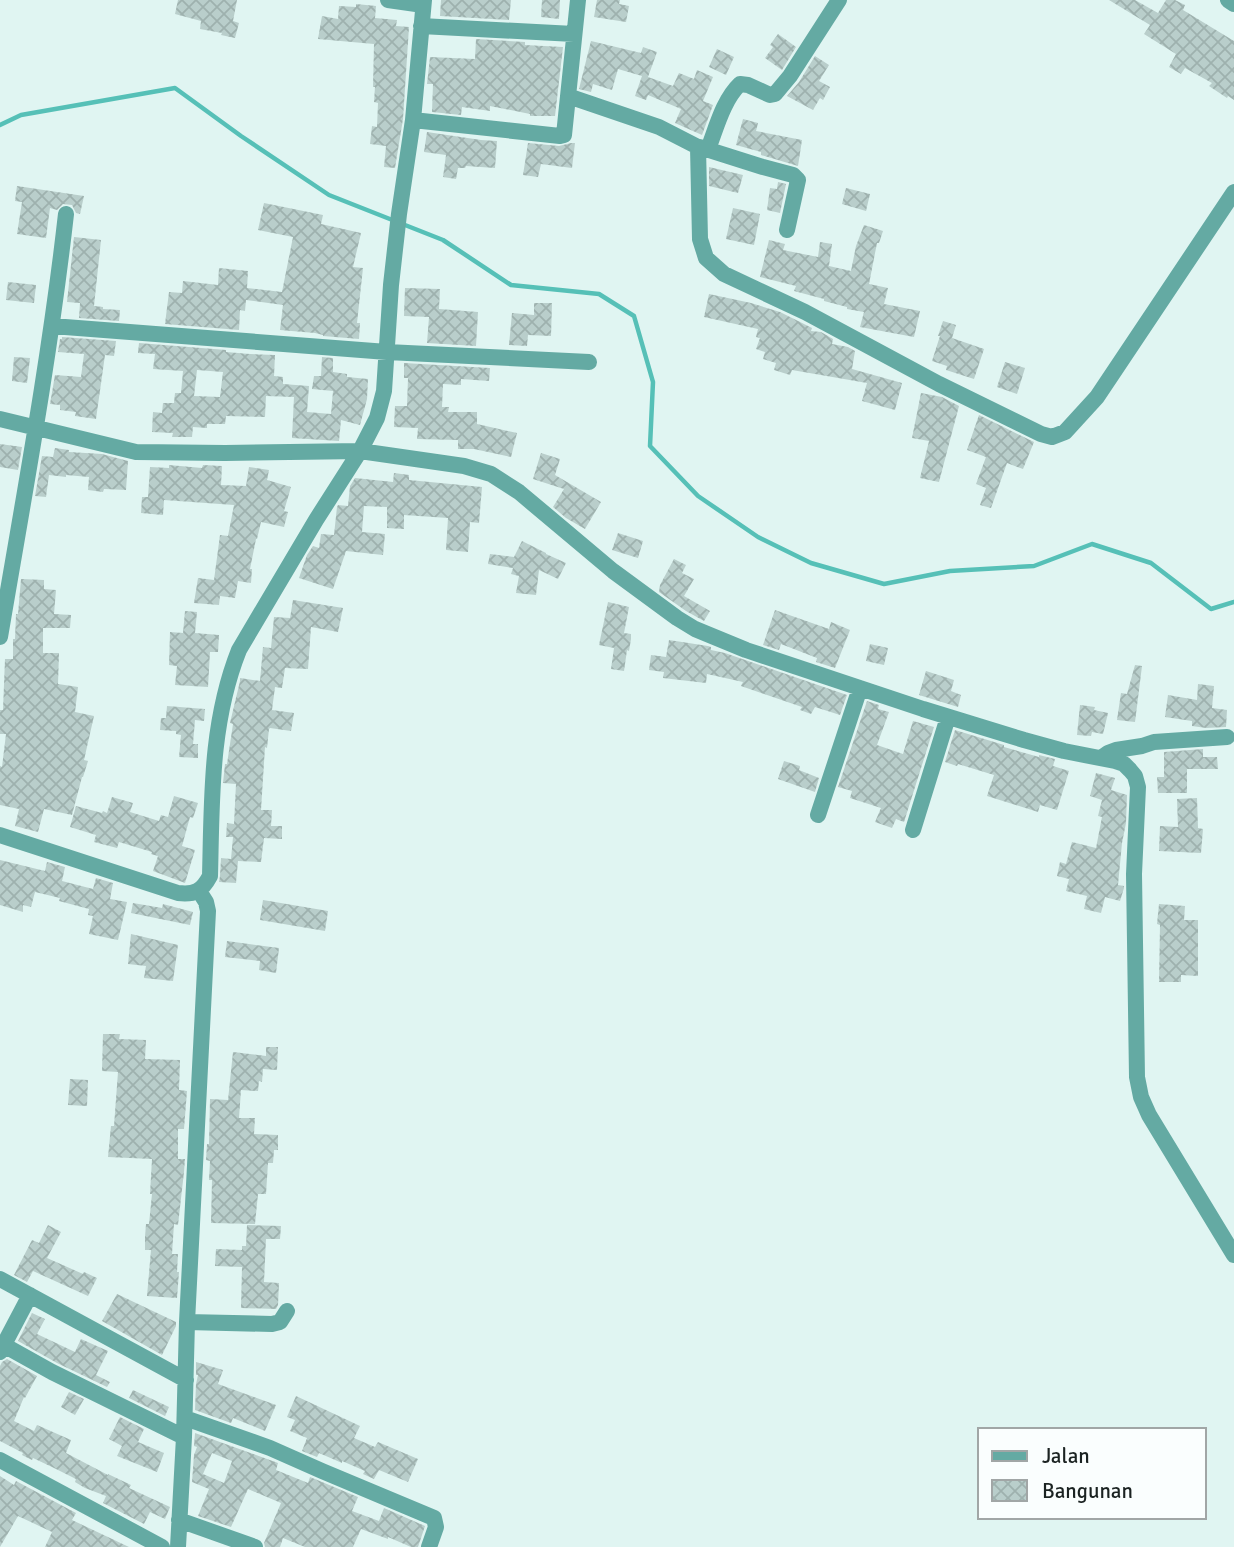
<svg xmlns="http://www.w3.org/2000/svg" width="1234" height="1547" font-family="Signika,sans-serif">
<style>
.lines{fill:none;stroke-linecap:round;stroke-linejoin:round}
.stream{stroke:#56c0b7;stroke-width:4.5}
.building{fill:url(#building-cross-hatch);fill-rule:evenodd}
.minor{stroke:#64aaa3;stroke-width:16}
</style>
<defs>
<pattern id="building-cross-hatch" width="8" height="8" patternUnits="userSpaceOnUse" patternTransform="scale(1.75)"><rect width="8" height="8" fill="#b9cecb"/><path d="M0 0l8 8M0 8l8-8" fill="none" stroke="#9eb1ae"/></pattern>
</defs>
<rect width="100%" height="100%" fill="#e0f5f2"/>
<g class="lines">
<path class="stream" d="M0,125l21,-10 154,-27 66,48 88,59 114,45 68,45 88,9 35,22 19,66 -3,64 48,50 60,41 53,26 73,21 66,-13 84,-5 58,-22 59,19 60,46 23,-7"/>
</g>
<path class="building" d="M178,0h59l-4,21 6,2 -4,15 -14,-3 1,-2 -22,-4 1,-8 -26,-7z
M441,0h70l-2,20 -69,-4z
M542,0h18l-1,19 -18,-2z
M597,0h23l-1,4 10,2 -3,16 -32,-5z
M1109,0h26l23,13 8,-13h9l10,5 -2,5 51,31v59l-6,-4 -1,2 -18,-12 3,-3 -27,-15 -4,6 -12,-7 7,-13 -32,-20 6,-9z
M356,4l20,2 -1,12 22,2 -1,6 13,1 -6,92 -8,49 -11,-1 2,-21 -16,-2 2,-18 5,1 1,-24 -4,-1 1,-15h-2l1,-43 -56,-5 4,-23 16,3 1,-13 17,1z
M778,34l18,13 -14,23 -17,-12 8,-11 -3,-2z
M476,39l49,3v3l38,2 -8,69h-25v-2l-40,-8v5l-28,-4 -1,8 -29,-3 1,-28h-6l3,-27 45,2z
M591,41l50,12 2,-6 14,5 -9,25 25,9 6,-13 15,6 3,-9 16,7 -10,24 10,4 -11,30 -27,-12 6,-14 -33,-14 -2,5 -11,-4 7,-20 -24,-7 -6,21 -19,-6 -2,8 -12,-3z
M717,49l17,8 -8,18 -17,-8z
M815,56l14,9 -10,16 11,6 -7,13 -3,-2 -7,12 -26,-14 12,-14z
M743,119l15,4 -2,8 46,9 -4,26 -37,-11v-3l-25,-7z
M427,132l54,8 16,1 -2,27 -29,-2 -1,2h-7l-2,11 -13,-2 3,-22 -22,-3z
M528,143l31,3 12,-3h4l-3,25 -31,-4 -3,13 -15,-2z
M709,167l34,8 -5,18 -29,-7z
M778,182l8,2 -6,29 -13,-3 3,-22 7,1z
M17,186l67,10 -4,18 -4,-1 -4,-8 -9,-1 -6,6 -7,-2 -4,30 -29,-4 5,-32 -7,-1z
M846,188l24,6 -4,17 -24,-7z
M264,203l59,12 -2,9 40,9 -8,34 10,1 -6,55h3l-1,16 -36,-3v-1l-8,-2 -35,-3 3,-25 -37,-5 -1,11 -5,-1 -1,20 -74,-6 4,-32 13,1 1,-12 35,4 1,-17 29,3 -1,17 35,4 11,-55 -35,-7z
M733,208l27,6 -6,31 -28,-6z
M864,225l19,6 -4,12h-2l-8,41 19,4 -4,16 36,7 -6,26 -54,-10 4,-15 -17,-3v-2l-23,-6v-2l-30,-8 2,-5 -36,-9 9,-37 16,4 -2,6 35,7 2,-15 12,2 -3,22 22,5 5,-25z
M74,237l27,3 -7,66 9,1v2l17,1 -1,11 -40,-3 1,-15 -13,-1z
M8,282l28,3 -2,18 -28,-3z
M405,288l35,1 -1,20 39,3 -2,34 -49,-3 2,-26 -25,-1z
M709,294l42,9 29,9 32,16 -1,3 10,1 12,7 -1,5 16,3 7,4 -3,18 50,14 -7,27 -33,-9 5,-18 -75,-13 -2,5 -16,-5 2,-7 -13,-4 2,-7 -9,-3 4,-11 -4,-1 2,-8 -54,-12z
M534,303h18l-1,33 -23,-1 -1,11 -18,-1 3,-32 22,2z
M943,321l13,4 -4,13 32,11 -10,30 -28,-9 1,-4 -15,-5 8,-25h-2z
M62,337l54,4 -2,15 -9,-1 -9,64 -21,-3 1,-4 -16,-2v-5l-10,-1 5,-29 26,2 3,-23 -26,-2 2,-13h2z
M139,343l87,7v2l24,2 25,1 -1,21 9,1v7l26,2 -2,26 24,2 2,-23 -21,-2 2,-13h7l1,-19 11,1v14l14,2v3l21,2 -1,20 -7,26 -19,-5 -2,21 -47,-3 2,-41 -28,-1 -1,21 -39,-1 -1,8h-18v4l-14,-1 -1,10h-20l1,-4 -21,-1 1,-20 9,1 1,-10h11l1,-10h6l2,-22 -30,-2 2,-15 -17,-1zM197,370l26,2 -3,25 -26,-1z
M14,357l16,1 -3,25 -15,-2z
M1005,362l20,6 -8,26 -20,-7z
M404,363l86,5 -1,13 -28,-2v6l-18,-1 -1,23h7l-1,5h29v12l40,9 -6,24 -37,-8h-16v-9l-41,-1 1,-11 -24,-1 1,-21h12l1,-28h-4z
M921,393l21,4 17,9 -20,76 -19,-4 9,-37 -17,-3z
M979,415l55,27 -11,27 -16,-6 -16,45 -11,-3 6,-17 -10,-4 10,-27 -19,-7z
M0,444l22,3 -4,23 -18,-3z
M55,448l14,2v2l33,2 26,7 -2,29 -22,-1 -1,3 -15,-2 1,-13 -23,-2v2l-17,-2 -3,22 -11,-1 7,-40 11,1z
M541,453l19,6 -5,16 46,27 -16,27 -19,-11 -13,-11 11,-18 -31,-10z
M169,465l33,3 1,-3 19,1 -1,19 25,1 3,-19 20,3 -2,10 24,7 -7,24 4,1 -4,15 -23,-5 -4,17h-1l-6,30h2l-1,14 -13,-2 -3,17 -15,-2 -1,9 -25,-2 4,-25 16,2 6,-45 8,1 6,-31 -70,-5 -1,15 -22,-2 1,-16h6l2,-30 19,1z
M394,473l15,2v5l73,7 -3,36 -9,-1 -2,30 -22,-2 2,-32 -44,-3v14l-17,-1v-21l-23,-1 -2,26 23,2 -2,21 -37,-4 -13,38 -34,-11 8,-23 6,-9 6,2 2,-14 13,1 3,-28 1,-2 10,1 2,-20 5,-8 38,4z
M618,533l25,8 -5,17 -26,-8z
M522,541l24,12v1l20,9 -8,16 -19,-9 -3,25 -20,-2 3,-17 -8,-2 2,-6 -25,-4 2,-10 24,3z
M674,559l12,6 -4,8 12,6 -10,17 26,15 -6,10 -18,-10 -27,-19 1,-7z
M21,579l23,1v9l12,1 -2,24 17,1 -1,13h-27v25h16l-1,31 20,3 -3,25 19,4 -10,44 4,1 -5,16h-1l-10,38 -28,-6 -6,23 -23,-6 4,-17 -19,-4v-39l2,1 4,-33h-6v-24h3l2,-51h8v-20h2l1,-25h2z
M293,600l50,8 -5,24 -27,-5 -3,42 -23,-1 -3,20 -7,-1 -3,23 22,3 -3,18 -21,-3 -1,1 -2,19 -2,-1 -4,63h11l-1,16h11v13l-18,-1 -3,24 -23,-1 -2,22 -17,-1 1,-6 1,-18 10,1 2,-22h-7l1,-14 7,1 2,-40 -13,-1 2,-19h2l6,-40 -3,-1 10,-42v-3l20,3 3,-34 8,1 3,-31 16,1z
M608,602l21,5 -5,26 7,1v5l-2,12 -2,-1 -3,21 -13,-2 3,-21 -15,-3z
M775,610l54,19 2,-7 19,8 -15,38 -19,-6 1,-4 -36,-14 -2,6 -16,-5z
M185,611l12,1 -2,21 24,2 -1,17h-8l-2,35 -33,-2 2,-19 -8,-1 1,-33 13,1z
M669,640l39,6 3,1v3l14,3 122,42 -7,20 -25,-8 -4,7 -11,-4 2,-3 -61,-21 2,-4 -36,-8 -1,9 -43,-5 1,-6 -15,-2 2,-15 15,2z
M870,644l18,4 -4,17 -18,-4z
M1135,665l7,1 -7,56 -18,-2 4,-27 6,1z
M926,671l28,9 -3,11 10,4 -3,12 -39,-12z
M1198,684l16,2 -2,22 15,2 -1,17 -20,1 -14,-2v-5l-27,-4 3,-22 29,5z
M867,701l12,4 -1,4 11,3 -12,33 26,9 10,-33 21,6 -30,95 -8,-3 -4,9 -17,-6 6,-14 -31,-10 2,-7 -14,-4z
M1080,705l15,2 -1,3 14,3 -5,21 -11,-2 -1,4 -14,-1z
M167,706l38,3 -1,12 -9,-1 -2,24h5v14l-19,-1 2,-22 -5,-1v-3l-16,-1 1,-12h5z
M955,730l49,15v2l35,10v-2l16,4 -2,7 16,5 -12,39 -17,-5 -2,7 -51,-16 7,-21 -36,-11 -1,2 -12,-4z
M1203,749v8h14l1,12h-31v24h-29l-1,-16h7v-25z
M784,761l16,5 -1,4 20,8 -4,14 -37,-13z
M1096,773l19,5 -4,12 16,5 -1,28 -4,20 -4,42 6,1v2l-4,13 -15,-4 -4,16 -17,-4 3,-13 -21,-5 3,-12 -12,-3 3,-14 6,2 6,-22 24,6 6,-31 -4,-1 4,-16 -12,-4z
M174,796l24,7 -5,15 -3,-1 -8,29 13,4 -10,33 -32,-12 5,-15 -7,-2 1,-2 -33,-10 -2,6 -23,-6 2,-7 -26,-8 6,-21 26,7 1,-2 4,2 5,-16 21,6 -3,9 29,9 2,-6 7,2z
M1197,798l1,30 5,1 -2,24 -42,-2 1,-25 18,1 -1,-28z
M0,860l45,11 2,-9 18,5 -3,14 31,8 3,-11 17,5 -3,16 17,3 -9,38 -29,-6 4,-18 -5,-1 1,-6 -30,-8 1,-3 -25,-6 -4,15 -8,-2v7l-23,-7z
M263,900l65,11 -3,20 -65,-11z
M133,903l29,5 1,-4 30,8 -3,13 -59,-12z
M1159,904l26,2 -1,14h14v56l-17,-1v7h-22l1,-57 -3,-1z
M131,934l47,11 -5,36 -29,-3 2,-12 -18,-2z
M227,941l52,7 -3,25 -17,-3 1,-9 -35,-4z
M103,1034h17l-1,5 27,1 -1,19 35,1 -1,30 8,1 -3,38h-6v30h7l-1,13 -6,53 -4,-1 -2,30h6l-1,18h2l-2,26 -30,-2 4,-46h-6v-13l1,-13h3l3,-30h-2l2,-35 -44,-2 3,-31h3l4,-54 -16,-1z
M266,1047h12l-1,23 -14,-1 -1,13 -3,-1 -1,10 -17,-1 -2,28h16l-1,16 24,1v15h-4l-1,13h-5l-2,31h-8l-3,30 -44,-1 1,-43h-3l1,-19 -4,-1 1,-16h2l1,-45 18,1 5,-48 33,4z
M70,1079l18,1 -1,26 -19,-1z
M48,1225l13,7 -14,26 36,16 1,-2 13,6 -9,18 -55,-25 -6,11 -13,-7 18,-35 7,3z
M247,1225l34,1 -1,13h-14l-2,43 15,1 -1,22 -2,4 -35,-1 1,-41 -27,-1 1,-17 26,1v-4h4z
M117,1294l59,28v4l-14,29 -60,-34z
M32,1313l13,6 -8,15 38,18 6,-13 27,12 -12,24 14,7 -3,5 -50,-24 -39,-22z
M7,1359l30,17 -12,22 -1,-1 -10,24 20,10 3,-6 34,15 -5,13 42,22v-1l23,11 -2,3 41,19 -5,12 -15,-7 -6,12 -41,-21 3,-7 -21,-8 -10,-6 1,-3 -24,-12 -19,-9 -1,2 -10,-5 1,-2 -23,-12v-75l2,-4z
M196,1362l27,8 -5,14 58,21 -11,26 -32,-13 -2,5 -36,-13 1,-26 2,-9h-2z
M133,1390l36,17 -4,9 -36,-18z
M69,1392l15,7 -9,16 -14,-8z
M296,1396l64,30 -6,12 21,9 3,-5 40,17 -10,23 -29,-12 -5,9 -11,-5 2,-3 -23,-10v2l-23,-10 -2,4 -15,-6 5,-13 -17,-7 5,-11 -8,-3z
M120,1417l24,12 -6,13 26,11 -7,19 -40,-16 5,-10 -13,-7z
M195,1433l83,30 -2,7 32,13 2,-6 48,20 -6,14 27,10 5,-13 41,18 -7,21h-7l-23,-10v2l-27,-10 -8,18h-48l-22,-9 -3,9h-15l-1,-4 17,-40 -33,-14 -17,38 -33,-11 11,-27 -17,-7 2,-27 3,-8 -3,-1zM212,1453l20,8 -8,22 -21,-9z
M0,1476l14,9 2,-4 60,32 -4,7 57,27h-84l7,-15 -34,-16 -18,31z"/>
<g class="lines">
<path class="minor" d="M388,0l35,5
M1228,0l6,4
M421,26l153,8
M568,96l91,31 39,20 2,92 6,19 18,16 81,38 134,72 102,50 11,3 13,-5 32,-35 137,-205
M413,120l147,16 4,-1 14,-135
M700,147l63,20 30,8 5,5 -11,50
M708,149c8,-20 15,-49 32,-65l8,1 22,10 5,-1 15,-18 49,-76
M52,326l335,26 202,10
M0,419l136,33 89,1 135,-2 104,15 27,8 28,18 94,79 64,47 18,11 51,21 177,59 101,31 40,11 51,10 9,3 6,6 5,6 3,11 -4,87 3,203 4,20 8,18 85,140
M0,637c24,-141 50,-281 66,-423
M1101,758l7,-5 8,-3 26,-4 12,-4 73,-5
M818,815l42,-127
M913,830l35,-113
M0,835l178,58c17,2 24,-2 32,-17 2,-77 0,-153 29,-226l77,-130 44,-69 17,-33 7,-27 7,-106 8,-71 14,-94 11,-120
M0,1279l186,101
M187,1322l85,2 8,-2 7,-11
M0,1343l52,29 132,65
M0,1352l30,-57
M185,1418l85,30 52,23 112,47 2,9 -7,20
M0,1460l162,87
M179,1520l76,27
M178,1547l6,-110 3,-115 21,-411 -2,-9 -7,-11"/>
</g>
<rect x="978" y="1428" width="228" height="91" fill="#fafefe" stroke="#a1a6a6" stroke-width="2"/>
<rect x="992" y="1451" width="35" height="10" fill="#64aaa3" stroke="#a1a6a6" stroke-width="2"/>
<text x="1042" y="1463" font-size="21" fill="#1b2322">Jalan</text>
<rect x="992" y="1480" width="35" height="21" fill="url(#building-cross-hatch)" stroke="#a1a6a6" stroke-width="2"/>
<text x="1042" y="1498" font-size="21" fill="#1b2322">Bangunan</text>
</svg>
